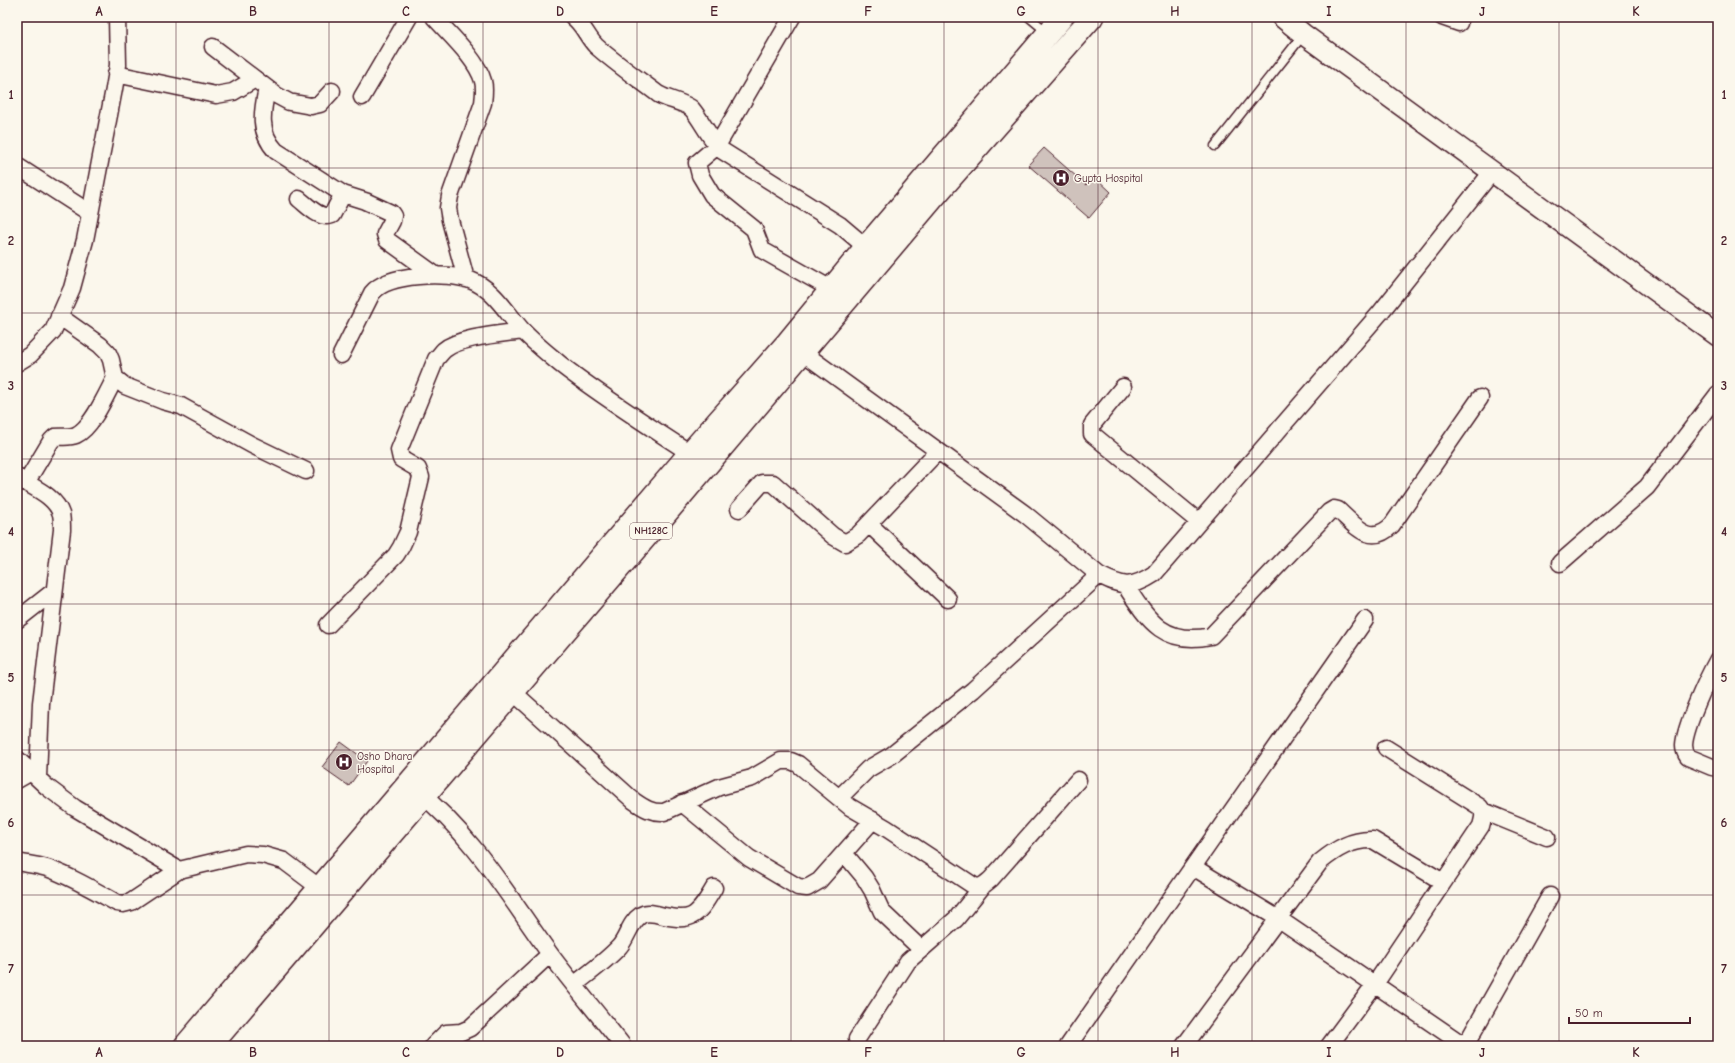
<svg xmlns="http://www.w3.org/2000/svg" width="1735" height="1063" font-family="'Comic Neue',sans-serif">
<style>
.building{fill:#cfc2bc;stroke:#4a1f2b}
.lines{fill:none;stroke-linecap:round;stroke-linejoin:round}
.service-casing{stroke:#4a1f2b;stroke-width:11}
.minor-casing{stroke:#4a1f2b;stroke-width:19}
.tertiary-casing{stroke:#4a1f2b;stroke-width:23}
.trunk-casing{stroke:#4a1f2b;stroke-width:25}
.service{stroke:#fbf7ec;stroke-width:8}
.minor{stroke:#fbf7ec;stroke-width:16}
.tertiary{stroke:#fbf7ec;stroke-width:20}
.trunk{stroke:#fbf7ec;stroke-width:22}
.grid{fill:none;stroke:#4a1f2b;stroke-width:1;stroke-opacity:0.55}
.labels{text-anchor:middle;dominant-baseline:central;stroke-width:3;stroke-linejoin:round;paint-order:stroke}
.shield{fill:#fbf7ec;stroke:#7f6065;stroke-width:1}
.shield-label{font-size:10px;font-weight:bold;fill:#4a1f2b}
.poi-label{font-size:11px;fill:#4a1f2b;stroke:#fbf7ec;text-anchor:start}
.neatline{fill:none;stroke:#4a1f2b;stroke-width:1.5}
.grid-label{font-size:13px;text-anchor:middle;font-weight:bold;fill:#4a1f2b}
</style>
<rect width="100%" height="100%" fill="#fbf7ec"/>
<filter id="ink" filterUnits="userSpaceOnUse"><feTurbulence type="fractalNoise" baseFrequency=".025" numOctaves="2"/><feDisplacementMap in="SourceGraphic" scale="8" xChannelSelector="R" yChannelSelector="G"/><feConvolveMatrix kernelMatrix="1 2 1 2 8 2 1 2 1" color-interpolation-filters="sRGB"/></filter>
<g filter="url(#ink)">
<path class="building" d="M1044,148l42,37 8,-9 17,16 -22,26 -61,-53z
M341,742l26,19 -18,25 -27,-19z"/>
<g class="lines">
<g class="service-casing">
<path id="service" d="M1029,17l18,15
M1215,146l88,-111"/>
</g>
<g class="minor-casing">
<path id="minor" d="M434,17c15,17 43,42 49,64 2,7 1,14 0,22l-33,93 -2,12 2,12 16,59
M573,17c10,7 14,20 23,29 19,17 41,32 62,48 9,6 27,8 34,15 10,12 17,28 29,41l119,75 26,22
M792,17l-75,129 -20,17 3,12 12,20 42,34 8,21 69,39
M1442,17l17,6
M213,47l63,48 13,7 22,4 9,-2 12,-13
M116,74l100,21 17,-3 22,-13
M267,88c-5,24 -9,44 9,63l67,43 22,7 26,12 2,3 -1,5 -7,13 2,6 47,34
M362,97l47,-80
M17,166l73,47
M299,199c9,7 21,21 33,16l11,-21
M59,316l41,29 8,8 3,7 4,18 10,8 38,15 18,5 71,39 54,26
M802,352l223,162 74,61c24,12 32,14 55,-1l226,-261 112,-141
M341,355l31,-62c16,-20 75,-21 98,-13 24,9 36,32 52,50 11,12 25,23 38,34 41,32 86,60 130,89
M17,363l13,-8 23,-24 19,-43 13,-48 29,-151 4,-24 -1,-48
M1123,387l-31,38v9l107,88
M17,477c14,10 38,18 44,37 1,4 1,10 1,16l-21,173 -3,75
M26,483l25,-42 4,-4c7,-1 14,1 21,-2 16,-7 31,-42 39,-57
M739,509l23,-26h11l60,53 12,7 13,-8 79,-83
M869,524l79,75
M1560,563l87,-76 71,-93
M1125,585c23,35 38,61 86,51l118,-124 5,-3 4,1c17,15 32,37 54,15l88,-127
M17,620l37,-29
M328,625l68,-70 5,-8 7,-15 13,-55 -3,-8 -17,-10 -2,-9 37,-91c3,-3 5,-6 8,-9 15,-13 58,-16 78,-19
M1718,659c-10,18 -33,67 -34,86 0,5 1,8 4,12l24,10 6,1
M513,692l121,109c10,7 18,12 30,11l55,-25 33,-9 29,-17h10l7,3 52,43 36,21 88,58c8,2 11,-2 17,-7l87,-99
M17,759l30,28 28,21 104,62
M17,780l14,-8
M416,790c56,44 93,107 134,164 23,31 49,61 73,92
M839,798l29,-29 24,-14 81,-65 126,-115
M682,803l67,55 49,29 9,1 12,-7 54,-61
M1483,811l64,26
M844,853l20,24 8,13 10,22 39,37
M17,862c10,2 21,3 30,6 25,9 47,22 70,35l6,1 8,-2 48,-32 67,-16 17,1 21,6 36,27
M1193,867l86,52 186,127
M574,985c15,-12 32,-24 45,-38 9,-10 10,-24 22,-32 5,-3 10,-2 15,-1 35,9 40,5 58,-26
M857,1039l51,-78 48,-42 26,-32
M433,1046l13,-13 15,-1 9,-4 80,-74
M1068,1046l297,-426
M1184,1046l136,-184c16,-13 32,-23 53,-22l70,42
M1329,1046l46,-62 106,-158c2,-7 4,-13 -1,-19l-94,-59
M1465,1046l85,-150"/>
</g>
<g class="tertiary-casing">
<path id="tertiary" d="M1282,17l21,17 415,302"/>
</g>
<g class="trunk-casing">
<path id="trunk" d="M185,1046l505,-593 98,-111 78,-95 196,-230
M210,1046l469,-548 255,-301 158,-180"/>
</g>
<use href="#service" class="service"/>
<use href="#minor" class="minor"/>
<use href="#tertiary" class="tertiary"/>
<use href="#trunk" class="trunk"/>
</g>
</g>
<path class="grid" d="M176,17v1029M329,17v1029M483,17v1029M637,17v1029M791,17v1029M944,17v1029M1098,17v1029M1252,17v1029M1406,17v1029M1559,17v1029M17,168h1701M17,313h1701M17,459h1701M17,604h1701M17,750h1701M17,895h1701"/>
<defs>
<g id="hospital-disc" transform="scale(0.9)"><circle r="9.5" fill="#4a1f2b" stroke="#fbf7ec"/><path d="M-5-5h3v3.5h4V-5h3V5h-3V1.5h-4V5h-3Z" fill="#fff"/></g>
</defs>
<g fill-rule="evenodd">
<use href="#hospital-disc" x="1061" y="178"/>
<use href="#hospital-disc" x="344" y="762"/>
</g>
<g class="labels">
<rect class="shield" x="630" y="523" width="42" height="16" rx="3"/>
<g class="shield-label">
<text x="651" y="531">NH128C</text>
</g>
<g class="poi-label">
<text x="1074" y="178">Gupta Hospital</text>
<text x="357" y="756">Osho Dhara<tspan x="357" dy="13">Hospital</tspan></text>
</g>
</g>
<rect width="1735" height="1063" fill="none" stroke="#fbf7ec" stroke-width="44"/>
<path d="M1569 1017v6h121v-6" fill="none" stroke="#4a1f2b" stroke-width="2"/>
<text x="1575" y="1017" font-size="12" fill="#4a1f2b" stroke="#fbf7ec" stroke-width="3" paint-order="stroke">50 m</text>
<rect x="22" y="22" width="1691" height="1019" class="neatline"/>
<g class="grid-label">
<text x="99" y="16">A</text>
<text x="253" y="16">B</text>
<text x="406" y="16">C</text>
<text x="560" y="16">D</text>
<text x="714" y="16">E</text>
<text x="868" y="16">F</text>
<text x="1021" y="16">G</text>
<text x="1175" y="16">H</text>
<text x="1329" y="16">I</text>
<text x="1482" y="16">J</text>
<text x="1636" y="16">K</text>
<text x="11" y="99">1</text>
<text x="1724" y="99">1</text>
<text x="11" y="245">2</text>
<text x="1724" y="245">2</text>
<text x="11" y="390">3</text>
<text x="1724" y="390">3</text>
<text x="11" y="536">4</text>
<text x="1724" y="536">4</text>
<text x="11" y="682">5</text>
<text x="1724" y="682">5</text>
<text x="11" y="827">6</text>
<text x="1724" y="827">6</text>
<text x="11" y="973">7</text>
<text x="1724" y="973">7</text>
<text x="99" y="1057">A</text>
<text x="253" y="1057">B</text>
<text x="406" y="1057">C</text>
<text x="560" y="1057">D</text>
<text x="714" y="1057">E</text>
<text x="868" y="1057">F</text>
<text x="1021" y="1057">G</text>
<text x="1175" y="1057">H</text>
<text x="1329" y="1057">I</text>
<text x="1482" y="1057">J</text>
<text x="1636" y="1057">K</text>
</g>
</svg>
